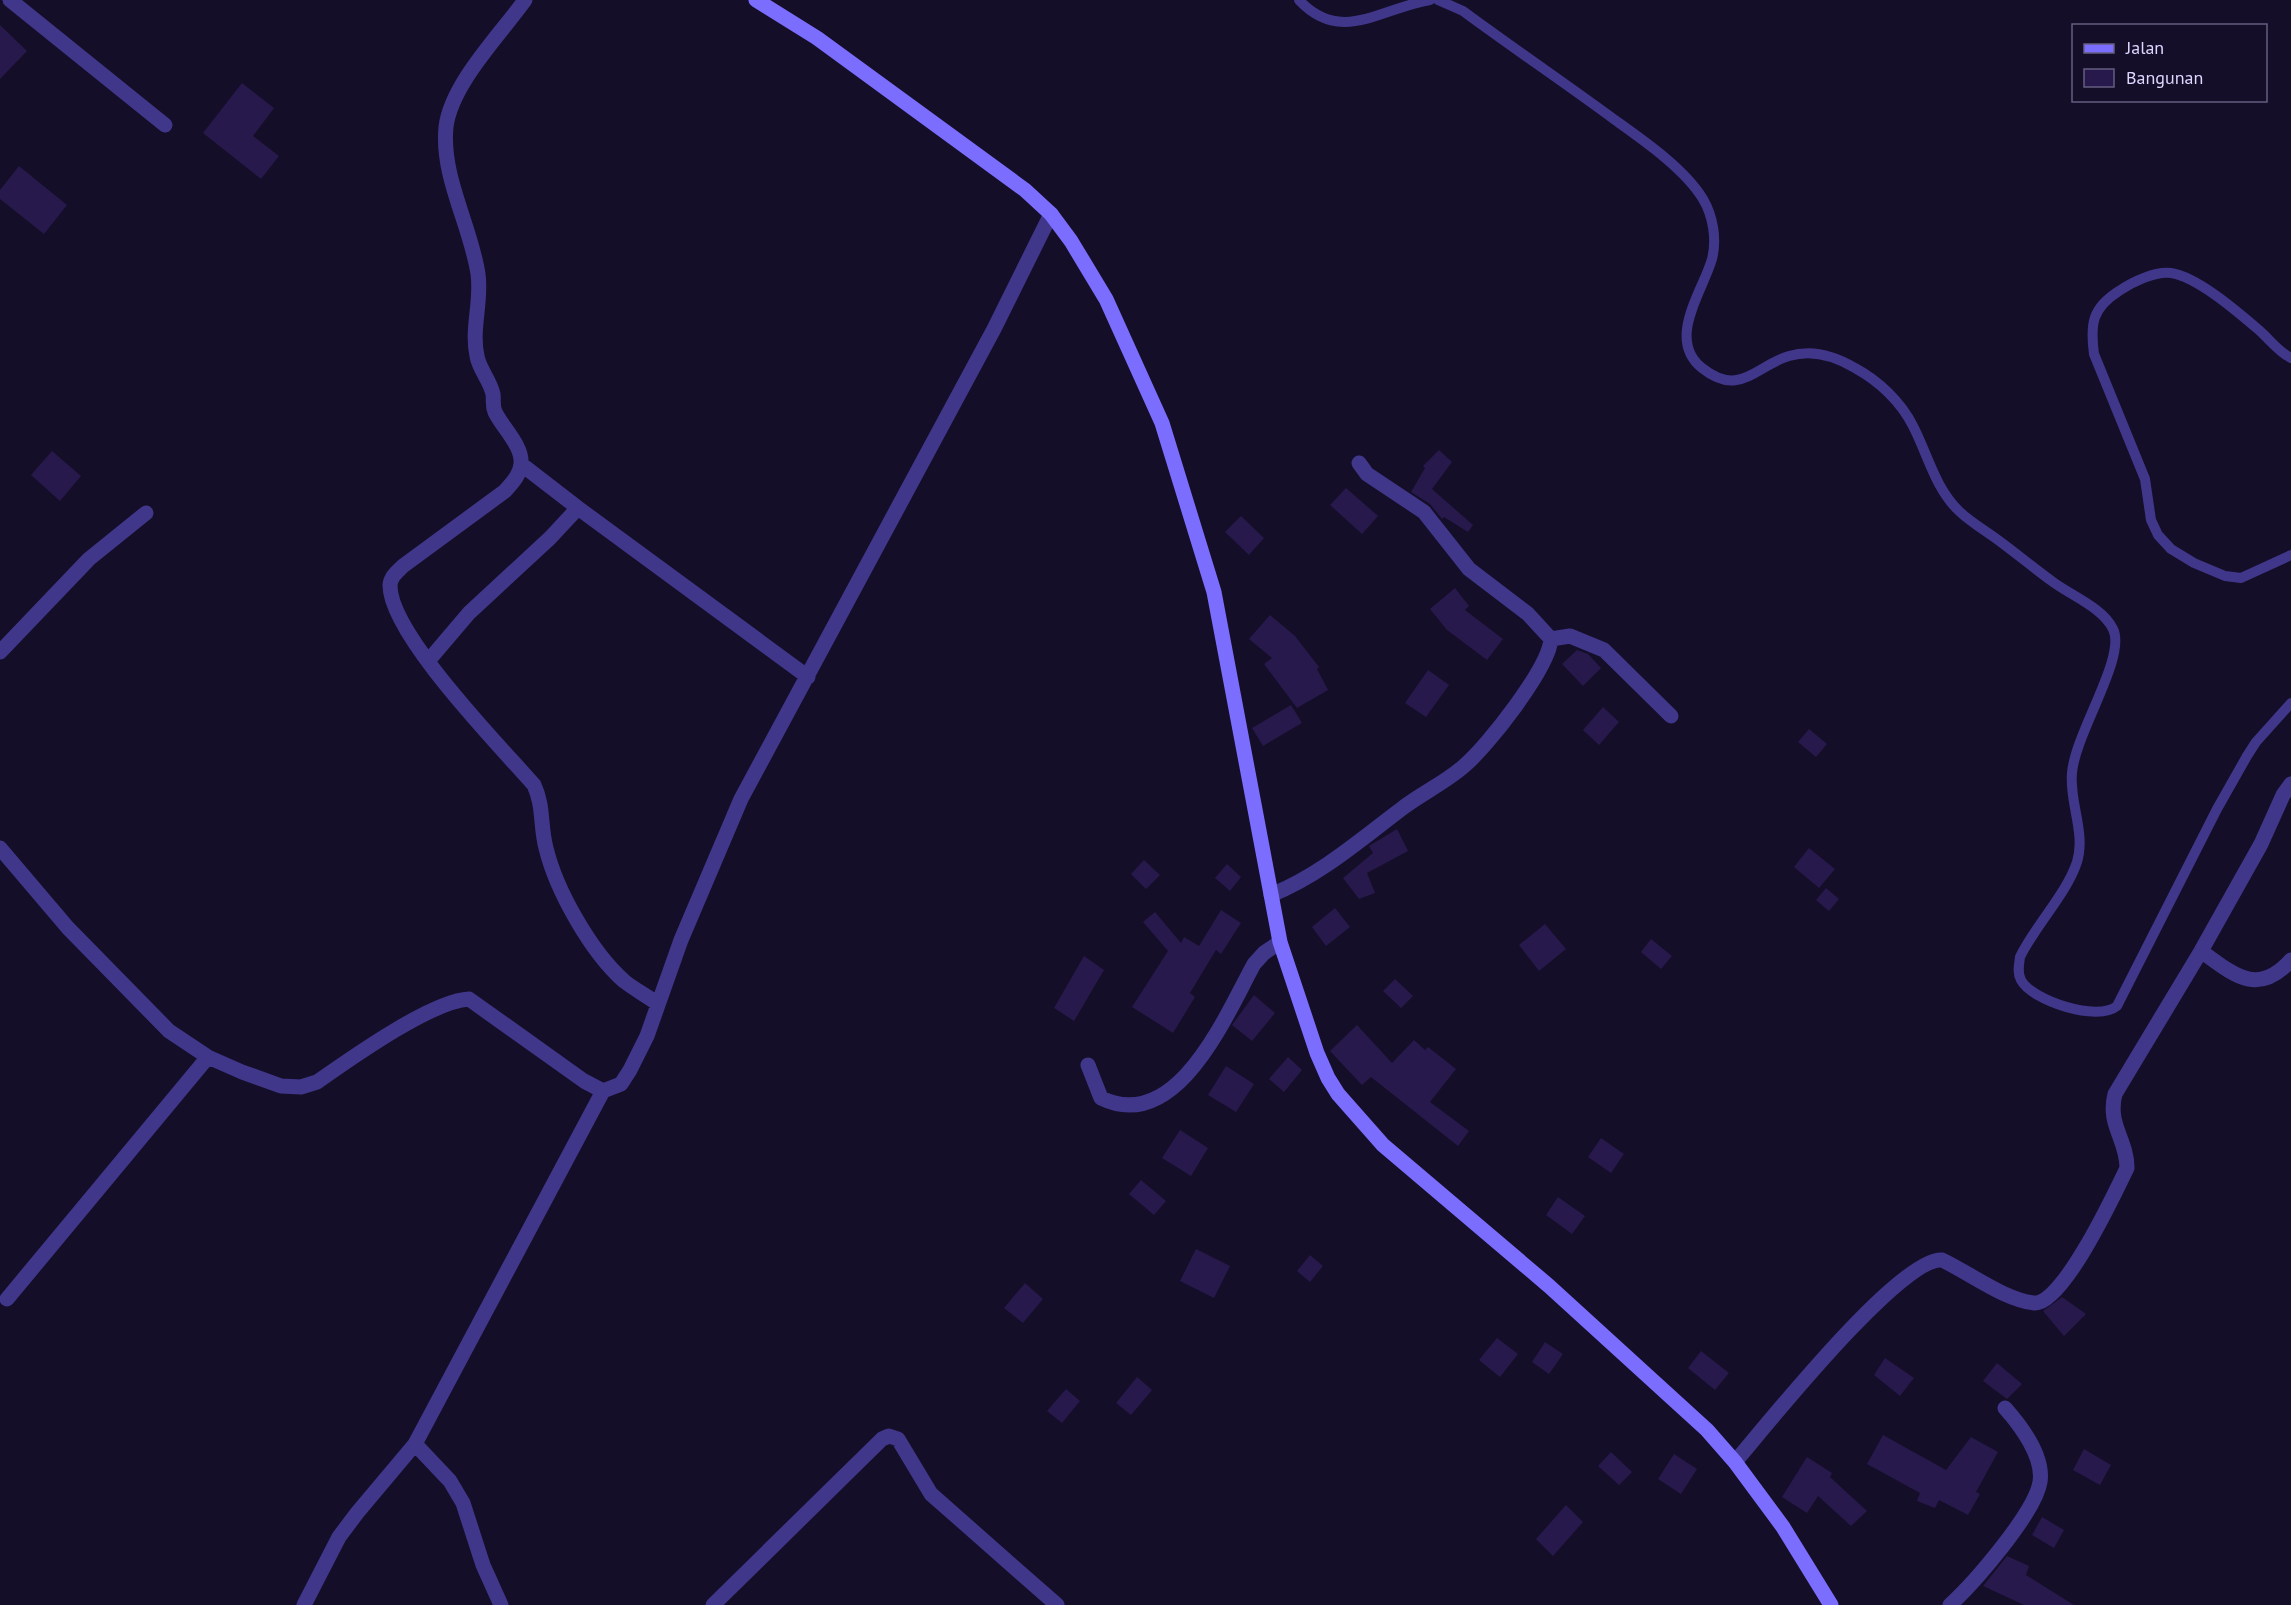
<svg xmlns="http://www.w3.org/2000/svg" width="2291" height="1605" font-family="'PT Sans',sans-serif">
<style>
.building{fill:#27194b}
.lines{fill:none;stroke-linecap:round;stroke-linejoin:round}
.service{stroke:#40378b;stroke-width:10}
.minor{stroke:#40378b;stroke-width:15}
.secondary{stroke:#7b6eff;stroke-width:15}
</style>
<rect width="100%" height="100%" fill="#150e29"/>
<path class="building" d="M0,25l27,26 -27,28z
M242,83l32,25 -21,28 26,20 -18,23 -58,-46z
M19,166l48,39 -23,29 -44,-35v-9z
M1439,450l13,12 -20,27 41,36 -5,7 -24,-15 -2,2 -12,-15 -19,-12 14,-24 -2,-2z
M52,451l29,25 -21,25 -29,-26z
M1346,488l32,28 -16,18 -32,-29z
M1241,516l23,22 -15,17 -24,-23z
M1455,588l14,18 -4,4 38,29 -16,21 -40,-30 -17,-21z
M1270,615l25,21 24,31 -2,2 11,21 -31,18 -33,-44 8,-6 -23,-19z
M1577,650l11,4 13,14 -18,18 -21,-22z
M1428,670l21,15 -23,32 -21,-14z
M1291,705l11,18 -39,23 -11,-18z
M1603,707l16,15 -20,23 -16,-15z
M1809,729l18,15 -11,13 -18,-15z
M1397,829l11,22 -41,22 8,20 -16,6 -16,-21 30,-25 -4,-7z
M1809,848l26,21 -16,19 -25,-21z
M1144,860l16,15 -14,14 -15,-15z
M1227,864l14,13 -11,14 -15,-13z
M1826,888l13,11 -10,12 -13,-11z
M1335,908l15,19 -24,19 -14,-19z
M1221,910l20,13 -20,31 -5,-4 -26,43 5,4 -22,36 -41,-26 36,-56 -25,-29 12,-10 26,31 3,-6 15,9z
M1545,924l21,25 -27,22 -20,-26z
M1651,939l21,17 -11,13 -20,-17z
M1084,956l20,14 -30,51 -20,-13z
M1395,979l18,17 -12,12 -18,-17z
M1254,995l21,18 -23,28 -20,-16z
M1357,1025l35,38 22,-23 11,10 3,-3 28,22 -26,33 39,29 -11,15 -87,-69 -9,8 -32,-34z
M1288,1057l14,13 -18,22 -15,-13z
M1226,1066l28,18 -18,28 -28,-17z
M1180,1130l28,18 -17,28 -29,-18z
M1601,1138l23,16 -13,19 -23,-16z
M1141,1180l25,21 -12,14 -25,-21z
M1558,1197l27,19 -13,18 -26,-19z
M1196,1249l34,17 -16,32 -34,-17z
M1310,1255l13,11 -13,16 -13,-11z
M1025,1283l18,16 -20,24 -19,-15z
M2062,1297l24,17 -22,22 -21,-25z
M1497,1338l21,16 -18,23 -21,-17z
M1545,1342l18,12 -14,20 -17,-12z
M1701,1351l28,22 -14,17 -27,-22z
M1885,1358l29,20 -14,18 -26,-21z
M1997,1363l25,21 -15,15 -24,-18z
M1137,1377l15,13 -21,25 -15,-12z
M1066,1389l14,12 -18,22 -15,-12z
M1883,1435l63,35 25,-33 27,15 -22,40 4,2 -12,21 -29,-15 -4,8 -18,-7 3,-8 -53,-29z
M2084,1449l27,16 -11,20 -27,-15z
M1611,1452l21,20 -13,13 -21,-19z
M1674,1454l23,15 -16,25 -23,-15z
M1807,1457l25,16 -2,4 37,34 -16,15 -33,-30 -11,17 -25,-16z
M1566,1505l17,17 -30,34 -17,-17z
M2042,1517l22,13 -10,18 -22,-13z
M2007,1556l22,10 -3,9 48,30h-50l-41,-19z"/>
<g class="lines">
<path class="service" d="M1299,0c42,45 82,8 131,0
M1438,0l25,11c50,37 102,72 152,109 28,20 70,49 88,79 10,17 14,40 9,60 -9,32 -46,80 -10,109 38,30 53,-2 87,-12 23,-7 46,0 66,12 24,13 46,34 58,58 15,29 22,62 46,85 11,11 27,20 39,29 19,14 37,29 55,42 19,14 50,26 60,47 14,28 -38,104 -41,144 -3,29 14,60 5,89 -10,31 -42,64 -57,95 -1,8 -3,16 1,23 11,21 77,42 96,26l100,-197 30,-53 9,-14 35,-39
M2291,358c-12,-6 -21,-18 -31,-27 -21,-18 -62,-54 -89,-58 -16,-2 -39,9 -52,18 -27,17 -29,33 -25,63l51,125 6,41 7,15 13,14 23,14 31,13 16,2 50,-23"/>
<path class="minor" d="M10,0l155,125
M525,0c-25,35 -74,84 -79,127 -5,50 25,99 32,147 4,27 -7,55 -1,82 2,13 13,24 16,38 1,6 -1,11 2,18 7,15 28,34 26,52 -1,11 -9,19 -16,27l-102,75c-6,6 -12,10 -13,19 -1,48 110,161 144,200 10,21 6,41 12,63 10,42 45,104 78,133 10,8 23,15 34,23
M521,464l57,44
M1551,639l19,-3 34,14 67,66
M0,652l89,-93 57,-46
M429,660l40,-47 81,-75 28,-30 230,169
M0,848l68,80 101,103 39,26 34,15 39,14 20,1 16,-5c33,-23 114,-81 152,-83l115,82 19,10 18,-7 9,-14 17,-34 34,-96 60,-141 253,-470 57,-115
M1271,895c49,-20 88,-54 129,-85 20,-16 45,-27 64,-44 23,-19 85,-98 87,-127l-23,-25 -59,-45 -45,-57 -57,-38 -8,-11
M2201,951c33,24 57,46 90,9
M1088,1065l13,33c76,37 125,-83 153,-134l10,-11 16,-11
M7,1299l201,-242
M415,1444l35,37 13,22 20,62 18,40
M1735,1462c30,-35 166,-206 207,-202 26,12 64,41 93,43 28,1 80,-110 92,-135 0,-29 -20,-43 -12,-74l86,-143 60,-107 22,-49 8,-11
M304,1605l35,-68 18,-24 58,-69 188,-353
M713,1605l169,-166 7,-3 9,3 33,55 126,111
M1950,1605c24,-22 85,-92 90,-123 4,-25 -19,-56 -35,-74"/>
<path class="secondary" d="M756,0l61,38 208,152 26,24 20,27 35,58 56,124 52,169 66,350 37,111 11,25 10,16 45,51 166,141 158,144 28,32 48,65 48,78"/>
</g>
<rect x="2072" y="24" width="195" height="78" fill="#150e29" stroke="#655e7f" stroke-width="1.5"/>
<rect x="2084" y="44" width="30" height="9" fill="#7b6eff" stroke="#655e7f" stroke-width="1.5"/>
<text x="2126" y="54" font-size="18" fill="#ded7ff">Jalan</text>
<rect x="2084" y="69" width="30" height="18" fill="#27194b" stroke="#655e7f" stroke-width="1.5"/>
<text x="2126" y="84" font-size="18" fill="#ded7ff">Bangunan</text>
</svg>
